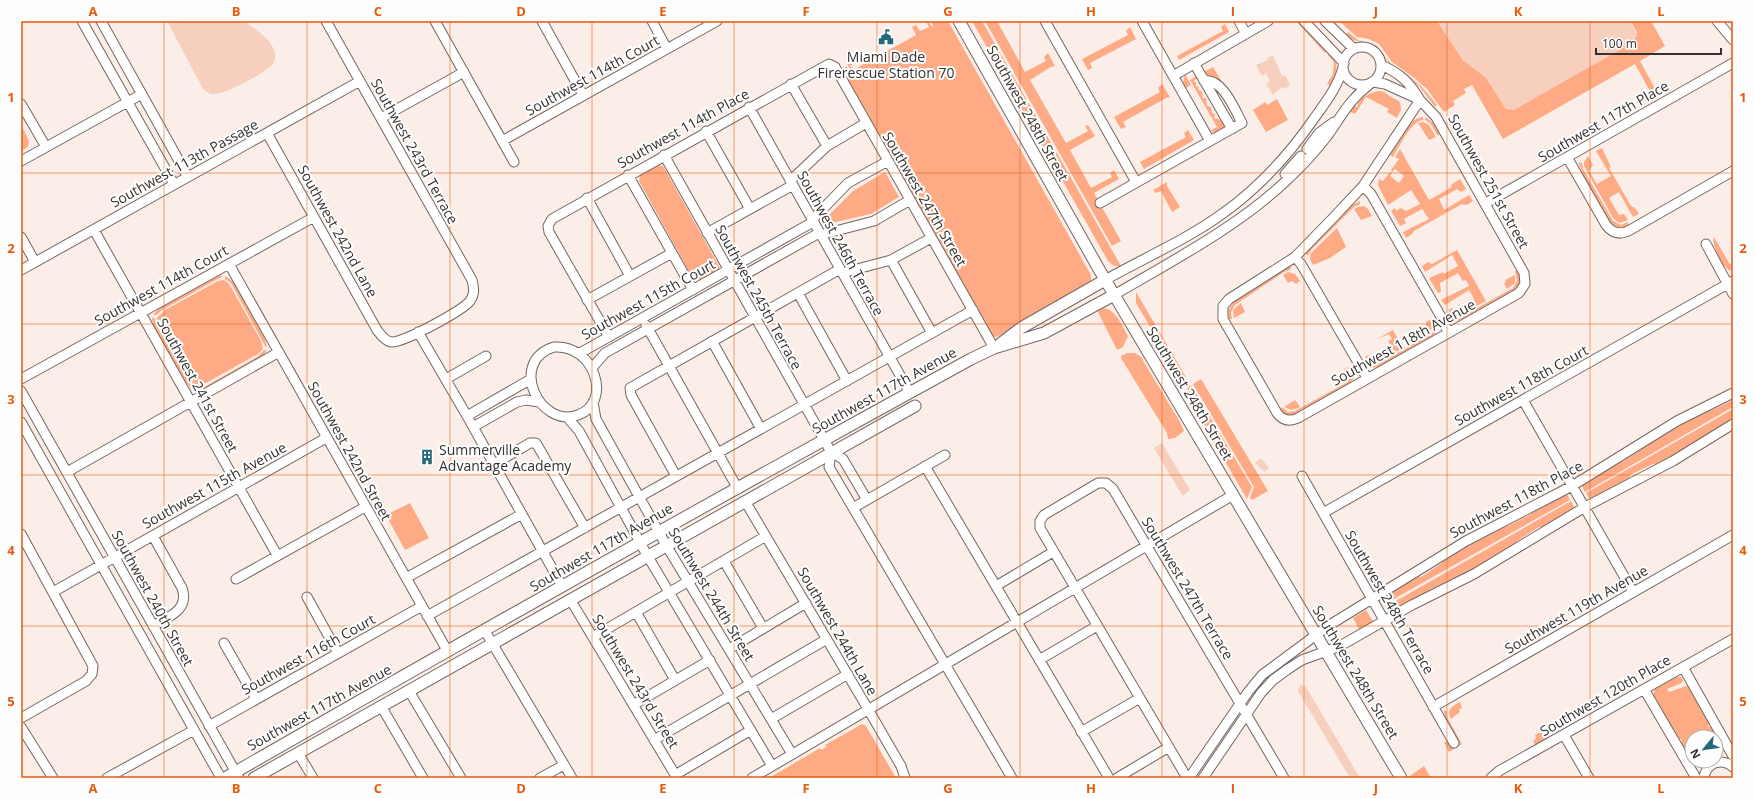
<svg xmlns="http://www.w3.org/2000/svg" width="1754" height="799" font-family="'Open Sans',sans-serif">
<style>
.green{fill:#feab85}
.water{fill:#f6cfbe}
.lines{fill:none;stroke-linecap:round;stroke-linejoin:round}
.minor-casing{stroke:#736762;stroke-width:11}
.tertiary-casing{stroke:#736762;stroke-width:13}
.minor{stroke:#fff;stroke-width:9}
.tertiary{stroke:#fff;stroke-width:11}
.grid{fill:none;stroke:#e8590c;stroke-width:1;stroke-opacity:0.55}
.labels{text-anchor:middle;dominant-baseline:central;stroke-width:4;stroke-linejoin:round;paint-order:stroke}
.poi-label{font-size:14px;fill:#36312f;stroke:#fefefe}
.street-label{font-size:14px;fill:#36312f;stroke:#fefefe}
.neatline{fill:none;stroke:#e8590c;stroke-width:1.5}
.grid-label{font-size:13px;text-anchor:middle;font-weight:bold;fill:#e8590c}
</style>
<rect width="100%" height="100%" fill="#fbeee8"/>
<path class="green" d="M926,21h2l4,6 1,-1 -2,-5h17l143,254v5l-6,7 -88,50 -5,-1 -142,-252 -6,-14 2,-4 4,6h1l-4,-9 4,-2 1,4 -2,1 3,4 63,-35 -4,-8 4,-2 4,6 9,-4z
M972,21h10l139,245h-7l-6,-5z
M985,21h12l28,51 21,-11 -2,-4 4,-4 7,13 -4,1 -21,13 36,63 22,-12 -3,-5 3,-1 7,11 -25,14 21,38 21,-11 -2,-4 4,-3 5,9 -25,14 27,48 -9,5z
M1296,21h4l27,29 -2,3z
M1339,21h98l26,39 23,17 20,32 131,-76 -6,-12h20l14,25 -25,15 18,33 -5,3 -18,-33 -132,75 -31,-54 -8,4 2,4 -13,8 2,4 -11,7 -17,-23 -14,-12 -21,-15 -13,-18 -10,-5 -12,-2z
M1225,24l4,8 -50,28 -2,-4 46,-25 -2,-4z
M1130,27l6,12 -46,24 2,5 -4,2 -6,-11 46,-24 -2,-4z
M1348,32l10,8 19,6 13,17 7,5c-11,-3 -11,-14 -20,-20 -10,-8 -21,-4 -32,-13z
M1330,52c10,13 7,21 1,34l-4,-2 6,-10 1,-12 -6,-7z
M1213,67l9,15 -15,-7 -3,-3z
M1403,71l19,16 15,18 -2,2 -16,-21 -17,-13z
M1185,74l6,11 -5,3 -3,-5z
M1198,75l1,5 -4,-1 -1,3h2v4l3,1 -1,3 4,1 1,7h3l1,8 4,1 1,6 3,1 -1,4 10,3 1,6 -9,6 -6,-2 7,-4 -27,-47z
M1162,84l8,13 -4,1 -43,24 3,5 -5,2 -7,-12 46,-25 -2,-4z
M1378,91l8,1 -1,1 15,9 1,8 -4,8 -10,-6 2,-3 -23,-12 -11,17 -5,-2 4,-6 3,1c3,-10 10,-13 21,-16z
M1277,99l11,21 -22,12 -13,-22 12,-8 2,3z
M1423,117v3c-12,1 -24,27 -30,37l-3,-2c8,-12 17,-37 33,-38z
M1425,117l9,6 6,10 -2,3 -8,-13 -5,-3z
M1423,122l6,3 7,12 -7,3 -11,-17z
M21,124l8,17 -1,6 -7,4z
M1188,130l6,10 -50,29 -4,-7 46,-25 -2,-4z
M1602,148l9,19 -2,1 22,38 4,2 4,6 -6,3 -14,-25 -10,6 10,17 5,-1 4,6 -9,3 -6,-5 -29,-52v-4l4,-6 5,9 -4,6 8,13 14,-8 -15,-25z
M1400,149l29,51 23,-13 -1,-2 9,-6 6,10 -5,3 -4,-3 -18,10 5,11 25,-15 4,6 -6,4 -5,-1 -48,27 -2,3 -6,4 -3,-6 26,-13 -7,-10 -18,10 2,4 -6,3 -9,-15 4,-3 1,3 5,-3 5,3 14,-7 -9,-14 -23,15 -10,-20 1,-6 4,2 7,-9 2,1 -2,3 9,7 5,-7 -9,-7 -3,3 -1,-2 8,-11 -4,-2z
M1579,162l3,1 1,6 30,52 8,4 7,-3v4c-5,2 -10,2 -15,-1 -7,-5 -34,-55 -34,-63z
M658,165l5,1 56,100v5l-19,9 -8,-3 -53,-96 1,-6z
M885,172l14,25 -28,17 -44,10 -1,-6 27,-27z
M1167,182v4l13,21 -8,5 -11,-21 -5,2 -3,-3z
M1360,201v3l-6,3 -42,42 -4,6 -3,-1 47,-49z
M1364,206l4,3 4,7 -11,4 -7,-11 4,-2z
M1337,228l9,19 -16,11 -17,7 -3,-6 1,-6z
M1714,237l15,26 4,3 -3,5c-8,-5 -19,-26 -16,-34z
M1457,250l29,51 -29,15 -5,-1 -4,-5 4,-2 4,3 19,-10 -6,-11 -24,15 -4,-5 28,-14 -3,-6 -3,1 -5,-8 -18,10 1,9 -3,1 -9,-15 14,-6 1,2 14,-8 -6,-11 -27,17 -3,-6 6,-4 4,2z
M1287,267h4l-1,3 -6,2 -49,33 -4,7 1,7h-3l-1,-8 5,-8z
M1515,271h3c4,7 2,14 -3,19l-53,30 -8,1 1,-3 6,-1 52,-29 4,-7z
M1288,272l7,2 5,7 -4,3 -4,-3 -4,2 -5,-8z
M219,275l4,1 -61,34 -6,5h-3l6,-7z
M1515,275v8l-8,6 -3,-6 2,-1 -1,-2z
M225,276l9,6 31,57 2,9 -2,-2 -34,-63 -6,-4z
M224,280l4,3 4,6 29,52 2,8 -5,5 -52,29 -11,2c-8,-4 -38,-58 -38,-67l8,-8 53,-29z
M1136,292l50,85 -5,2 -45,-76z
M1241,303l4,9 -11,6 -1,-8z
M1102,308c14,0 20,18 26,28l-5,11 -6,3 -20,-40z
M152,317l3,2 1,6 33,57 5,5v3c-11,-6 -42,-60 -42,-73z
M1431,319l2,9 -9,8 -1,-3 3,-3v-8z
M1393,330l10,18 -27,15 -9,-3 -2,-3 3,-2 1,2 5,-1 2,4 17,-10 -5,-9 4,-2 -3,-5 -12,5z
M1433,331l3,2 -5,5 -52,29 -9,1 1,-3h6l52,-30z
M264,350h3l-4,7 -58,32 -6,3 -3,-1 2,-3 8,-2 51,-29z
M1127,353h8l6,4 39,65 4,9 -9,7 -7,1 -1,-6 -46,-75v-2z
M1349,367l1,9 -7,6 -3,-6 5,-5 -1,-2z
M1352,376l3,1 -5,6 -53,31 -10,1 -7,-5 2,-3 6,5 7,-1 51,-28z
M1201,379l67,112 -16,9 -2,-2 4,-11 -61,-103z
M1191,385l61,102 -5,12 -42,-72 -7,-20 -11,-19z
M1295,400l5,7 -8,3 -8,-3z
M1733,400v7l-148,85 -3,-6 37,-24h3l22,-14 1,-4 62,-34 3,1z
M1733,409v9l-14,9v3l-63,35 -3,-1 -23,11 -1,3 -34,19 -6,1 -3,-5z
M1567,494l3,6 -185,104 -3,-6 36,-22 3,1 21,-14 1,-4 62,-34 3,1 23,-12 2,-3z
M1571,501l3,6 -3,4 -29,17 -3,-1 -22,14 -1,3 -61,35h-3l-23,11 -2,3 -37,19 -3,-6z
M410,503l19,35 -24,12 -19,-35z
M1366,610l8,13 -14,8 -7,-13z
M1673,677h8l2,3 -1,3 -15,6 2,3 17,-6 3,1 21,37 -2,1 1,2h3l10,19v8l-6,4v-21h-24v24h18l-10,6 -8,-3 -12,-21 2,-1 -1,-3 -3,1 -25,-45 2,-7z
M1460,702l2,6 -3,1 1,3 -9,7c-5,-9 1,-13 9,-17z
M1444,710l3,1v6l15,27 -13,8 -5,-10h3l3,5 8,-5 -13,-22z
M862,724l4,2 30,52h-127l51,-30 1,2 5,-3 -1,-2z
M1545,730l5,8 -14,8 -3,-5 3,-3 -1,-3z
M1424,766l7,12h-24z"/>
<path class="water" d="M167,21h77c11,8 30,19 31,34 1,3 -1,8 -4,11 -9,8 -49,31 -61,28l-7,-5z
M1437,21h194l6,15 -5,7 -118,67 -8,-1 -20,-31 -23,-18z
M1273,55l9,21 3,-1 5,10 -6,4 -2,-2 -9,8 -7,-11 4,-3 -4,-7 -4,2 -6,-11 12,-5 -1,-2z
M1162,443l28,47 -6,5h-2l-28,-47z
M1261,458l8,10 -4,4 -10,-9z
M1300,685l6,2 54,91h-10l-52,-87z"/>
<g class="lines">
<g class="minor-casing">
<path id="minor" d="M82,21l92,163
M101,21l87,156
M435,21l79,141
M542,21l41,74
M652,21l15,28
M1045,21l91,161
M1142,21l68,120
M1239,21l7,13
M1304,21l40,42
M1325,21l29,28
M1717,21l16,19
M1343 66a19 19 0 1 1 38 0a19 19 0 1 1-38 0Z
M1194,63l38,66
M1173,76l95,-55
M1373,82l12,2 35,16c-10,-17 -20,-27 -39,-35
M791,84l36,62
M1420,100l16,17 88,156 1,11 -6,9 -221,125c-9,4 -16,2 -21,-5l-54,-94v-13l6,-7 66,-42 37,-38 31,-33z
M21,104l25,43
M749,107l161,286
M381,118l83,-46
M706,131l44,78
M267,133l110,197c4,5 8,11 14,12 11,2 72,-32 79,-41 5,-7 4,-13 2,-21l-146,-259
M502,141l215,-120
M1307,149l12,-16 15,-11
M664,155l167,297
M1567,157l39,68c7,9 15,10 24,5l103,-59
M21,161l121,-67
M1285,174l16,-18
M628,175l65,115
M790,181l37,-35 39,-23
M1363,186l8,8 73,128 4,11
M587,198l43,78
M1100,203l142,-80c-7,-13 -20,-46 -38,-42
M1486,203l247,-140
M812,220l36,-37 40,-22
M94,230l183,325
M707,233l86,-48
M820,235l54,-14 36,-21
M21,237l14,25
M1706,244l27,50
M1295,257l6,7 66,114
M891,260l41,73
M229,264l219,388
M21,270l339,-189
M842,273l49,-13 40,-22
M1105,280c39,-22 81,-40 117,-66 35,-25 66,-58 91,-94 12,-17 24,-32 30,-52
M798,293l49,88
M1114,295c58,-34 125,-69 173,-115 15,-14 29,-29 41,-45 14,-20 22,-36 42,-51
M587,300l85,-47
M646,325l92,164
M418,332l49,84 95,170
M609,337l-60,-105 -1,-6 4,-7 277,-155 6,3 159,281
M712,341l49,88
M554,347c41,-3 59,56 24,68 -39,14 -70,-54 -24,-68z
M580,353l233,-131
M592,368l13,-15 214,-120
M21,379l293,-162
M446,379l40,-23
M21,391l218,387
M1523,400l110,192
M593,402l3,17 70,126 126,209
M467,416l64,-37
M567,417l12,14 68,124 125,211
M21,422l200,356
M473,427l44,-25 9,-2 13,2
M831,452l-2,15 183,311
M831,452l12,7 24,41
M494,464l36,-21h6l49,85
M925,466l184,312
M67,472l212,-120
M676,476l-45,-81 -1,-7 210,-119
M1302,476l152,267
M745,501l123,208 33,57 4,12
M853,508l92,-53
M1323,513l410,-232
M21,534l72,132 -1,8 -6,7 -65,37
M724,561l39,67
M406,578l116,-64
M236,579l129,-72
M996,586l57,-34
M53,592l273,-154
M307,597l31,56
M570,599l107,179
M636,612l39,68
M427,616l546,-306
M153,626c15,-9 37,-16 29,-38l-29,-52
M485,631l87,147
M593,637l173,-101
M224,643l32,56
M729,649l77,-46
M1039,660l58,-34
M1683,667l50,89
M1644,689l52,89
M409,691l52,87
M633,705l77,-45
M381,706l42,72
M1433,707l300,-172
M771,719l77,-45
M209,726l213,-120
M21,727l32,51
M1081,732l59,-34
M1564,735l25,43
M654,740l173,-101
M298,753l15,25
M675,775l76,-45
M107,778l87,-48
M540,778l24,-13
M752,778l481,-283
M1117,778l52,-31
M1187,778l-147,-250v-7l4,-6 54,-32h8l7,6 171,289
M1189,778l59,-86 14,-17 66,-49 138,-85 106,-55 105,-65 56,-28
M1203,778l58,-85 12,-13 15,-11 14,-9 38,-14 72,-41 62,-31 111,-67 88,-46 60,-37
M1491,778l8,-7 234,-132
M1704,778c2,-15 17,-21 29,-11"/>
</g>
<g class="tertiary-casing">
<path id="tertiary" d="M959,21l141,250 301,507
M1000,344l21,-16 84,-48
M225,778c247,-142 496,-282 746,-419l23,-11 50,-15 70,-38
M254,778l661,-372"/>
</g>
<use href="#minor" class="minor"/>
<use href="#tertiary" class="tertiary"/>
</g>
<path class="grid" d="M164,21v757M307,21v757M450,21v757M592,21v757M734,21v757M877,21v757M1020,21v757M1162,21v757M1304,21v757M1447,21v757M1590,21v757M21,173h1712M21,324h1712M21,475h1712M21,626h1712"/>
<defs>
<g id="civic-bare" transform="scale(1.2)"><path d="M-.6-6.5H3V-4.5H.6V-3L4-1V1h2V6H-6V1h2V-1L-.6-3ZM-1.2 2.5V6h2.4V2.5Z" fill="#24697a" stroke="#fefefe" stroke-width="2.5" paint-order="stroke"/></g>
<g id="building-bare" transform="scale(1.2)"><path d="M-4-6H4V6H1V3H-1V6H-4ZM-2.5-4.3h1.7v1.8h-1.7ZM.8-4.3h1.7v1.8H.8ZM-2.5-1h1.7V.8h-1.7ZM.8-1h1.7V.8H.8Z" fill="#24697a" stroke="#fefefe" stroke-width="2.5" paint-order="stroke"/></g>
</defs>
<g fill-rule="evenodd">
<use href="#civic-bare" x="886" y="37"/>
<use href="#building-bare" x="427" y="457"/>
</g>
<g class="labels">
<g class="poi-label">
<text x="886" y="56">Miami Dade<tspan x="886" dy="16">Firerescue Station 70</tspan></text>
<text x="439" y="449" text-anchor="start">Summerville<tspan x="439" dy="16">Advantage Academy</tspan></text>
</g>
<g class="street-label">
<text transform="translate(592 75) rotate(-29)">Southwest 114th Court</text>
<text transform="translate(1028 113) rotate(61)">Southwest 248th Street</text>
<text transform="translate(1603 121) rotate(-30)">Southwest 117th Place</text>
<text transform="translate(683 128) rotate(-29)">Southwest 114th Place</text>
<text transform="translate(415 151) rotate(61)">Southwest 243rd Terrace</text>
<text transform="translate(184 163) rotate(-29)">Southwest 113th Passage</text>
<text transform="translate(1489 181) rotate(61)">Southwest 251st Street</text>
<text transform="translate(925 199) rotate(60)">Southwest 247th Street</text>
<text transform="translate(338 231) rotate(61)">Southwest 242nd Lane</text>
<text transform="translate(841 243) rotate(61)">Southwest 246th Terrace</text>
<text transform="translate(161 285) rotate(-29)">Southwest 114th Court</text>
<text transform="translate(759 297) rotate(61)">Southwest 245th Terrace</text>
<text transform="translate(648 299) rotate(-29)">Southwest 115th Court</text>
<text transform="translate(1403 342) rotate(-29)">Southwest 118th Avenue</text>
<text transform="translate(198 385) rotate(61)">Southwest 241st Street</text>
<text transform="translate(1521 385) rotate(-29)">Southwest 118th Court</text>
<text transform="translate(884 390) rotate(-29)">Southwest 117th Avenue</text>
<text transform="translate(1190 393) rotate(59)">Southwest 248th Street</text>
<text transform="translate(350 451) rotate(61)">Southwest 242nd Street</text>
<text transform="translate(214 485) rotate(-29)">Southwest 115th Avenue</text>
<text transform="translate(1516 499) rotate(-28)">Southwest 118th Place</text>
<text transform="translate(601 547) rotate(-30)">Southwest 117th Avenue</text>
<text transform="translate(1188 588) rotate(59)">Southwest 247th Terrace</text>
<text transform="translate(712 594) rotate(59)">Southwest 244th Street</text>
<text transform="translate(153 598) rotate(61)">Southwest 240th Street</text>
<text transform="translate(1390 602) rotate(60)">Southwest 248th Terrace</text>
<text transform="translate(1576 609) rotate(-30)">Southwest 119th Avenue</text>
<text transform="translate(838 631) rotate(60)">Southwest 244th Lane</text>
<text transform="translate(308 654) rotate(-29)">Southwest 116th Court</text>
<text transform="translate(1356 672) rotate(59)">Southwest 248th Street</text>
<text transform="translate(636 681) rotate(59)">Southwest 243rd Street</text>
<text transform="translate(1605 695) rotate(-30)">Southwest 120th Place</text>
<text transform="translate(319 707) rotate(-29)">Southwest 117th Avenue</text>
</g>
</g>
<rect width="1754" height="799" fill="none" stroke="#fefefe" stroke-width="44"/>
<g transform="translate(1704 749) rotate(241)"><circle r="19" fill="#fefefe" stroke="#aeacab"/>
<path d="M0-3L7 15L0 10L-7 15Z" fill="#24697a"/>
<text y="-6" font-size="11" font-weight="bold" text-anchor="middle" fill="#36312f">N</text>
</g>
<path d="M1596 48v6h125v-6" fill="none" stroke="#36312f" stroke-width="2"/>
<text x="1602" y="48" font-size="12" fill="#36312f" stroke="#fefefe" stroke-width="3" paint-order="stroke">100 m</text>
<rect x="22" y="22" width="1710" height="755" class="neatline"/>
<g class="grid-label">
<text x="93" y="16">A</text>
<text x="236" y="16">B</text>
<text x="378" y="16">C</text>
<text x="521" y="16">D</text>
<text x="663" y="16">E</text>
<text x="806" y="16">F</text>
<text x="948" y="16">G</text>
<text x="1091" y="16">H</text>
<text x="1233" y="16">I</text>
<text x="1376" y="16">J</text>
<text x="1518" y="16">K</text>
<text x="1661" y="16">L</text>
<text x="11" y="102">1</text>
<text x="1743" y="102">1</text>
<text x="11" y="253">2</text>
<text x="1743" y="253">2</text>
<text x="11" y="404">3</text>
<text x="1743" y="404">3</text>
<text x="11" y="555">4</text>
<text x="1743" y="555">4</text>
<text x="11" y="706">5</text>
<text x="1743" y="706">5</text>
<text x="93" y="793">A</text>
<text x="236" y="793">B</text>
<text x="378" y="793">C</text>
<text x="521" y="793">D</text>
<text x="663" y="793">E</text>
<text x="806" y="793">F</text>
<text x="948" y="793">G</text>
<text x="1091" y="793">H</text>
<text x="1233" y="793">I</text>
<text x="1376" y="793">J</text>
<text x="1518" y="793">K</text>
<text x="1661" y="793">L</text>
</g>
</svg>
